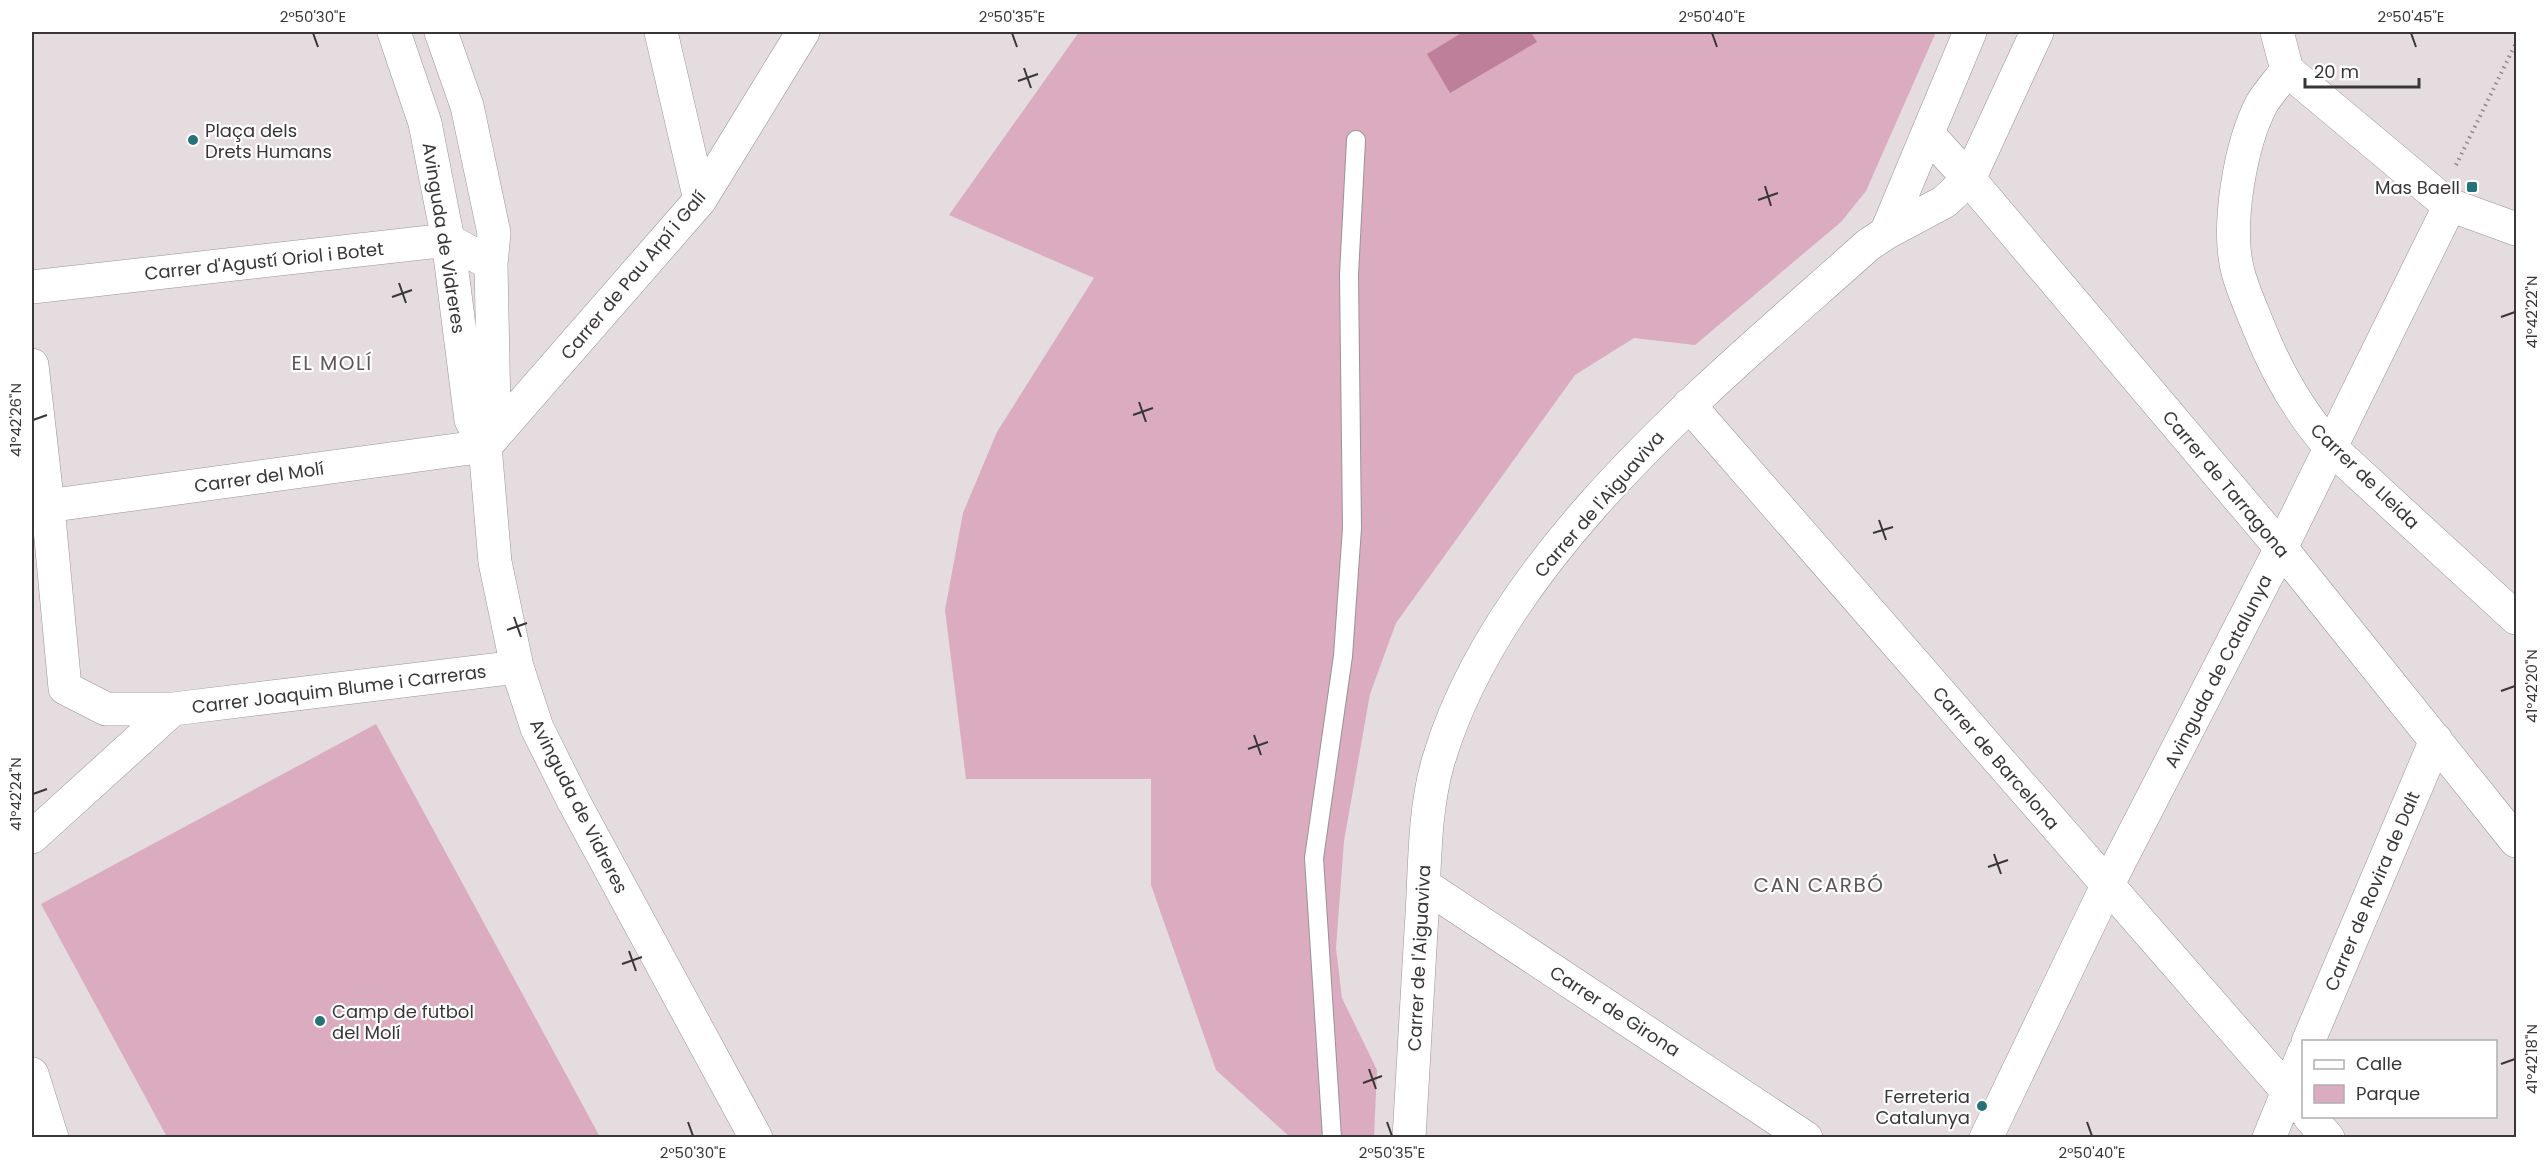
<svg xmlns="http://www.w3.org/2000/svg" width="2548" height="1169" font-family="Poppins,sans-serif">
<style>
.green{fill:#dbacbf}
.water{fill:#bd7f99}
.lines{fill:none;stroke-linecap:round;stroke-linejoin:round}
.service-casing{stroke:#9a9395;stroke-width:20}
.minor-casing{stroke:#9a9395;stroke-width:34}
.path{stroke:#8e888a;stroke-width:4;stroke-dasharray:1.5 4.5;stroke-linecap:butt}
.service{stroke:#fff;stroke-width:18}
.minor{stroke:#fff;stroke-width:33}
.ticks{fill:none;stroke:#393637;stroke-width:2}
.poi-dot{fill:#277178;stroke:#fff;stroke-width:2}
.labels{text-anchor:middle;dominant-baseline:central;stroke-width:4.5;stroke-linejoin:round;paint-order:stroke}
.poi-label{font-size:18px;fill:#393637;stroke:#fff;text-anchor:start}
.street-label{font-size:18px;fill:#393637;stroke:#fff}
.neighbourhood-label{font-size:20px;letter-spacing:1.5px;fill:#5c5658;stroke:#fff}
.neatline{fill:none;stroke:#393637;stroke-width:2}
.ticks-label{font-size:15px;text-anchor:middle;fill:#393637}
</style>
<rect width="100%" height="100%" fill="#e4dcdf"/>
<path class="green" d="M1079,32h857l-70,159 -25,31 -146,123 -61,-7 -59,37 -179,248 -26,71 -26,147 -8,107 6,50 35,72 -3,67h-84l-74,-67 -65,-185v-106h-185l-21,-169 18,-97 34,-81 97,-154 -145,-63z
M376,724l224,413h-433l-126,-233z"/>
<path class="water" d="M1463,32h68l6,10 -87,51 -23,-39z"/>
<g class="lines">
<g class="service-casing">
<path id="service" d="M1332,1138l-18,-280 29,-202 9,-128 -3,-253 7,-135"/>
</g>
<g class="minor-casing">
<path id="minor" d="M394,32l31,91 23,117 23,180 14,26
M441,32l26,74 27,127 -3,31 3,148 -9,34 10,116 22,105 20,61 37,74 182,336
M661,32l39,168
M2277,32l10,38 153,128 10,7 66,24
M2287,70c-8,11 -18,22 -25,33 -22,42 -36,124 -24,169 5,19 14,38 21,56 18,45 40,84 72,120l185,170
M1928,134l41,45 312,369 235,293
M1886,233l58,-31 25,-23 68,-147
M32,287l416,-47 43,24
M32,365l16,142 17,181 41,21h67
M1689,405l615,705
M489,442l211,-242 103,-168
M32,508l453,-62
M32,837l141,-128 344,-42
M1424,885l382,253
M2308,1042l128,-302
M32,1074l20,64
M2309,1116l19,22
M1409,1138c4,-75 8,-149 13,-223 3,-52 2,-104 16,-153 61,-208 275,-378 430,-517l18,-12 84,-201
M1986,1138l121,-252 174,-338 169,-343
M2269,1138l35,-86"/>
</g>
<path class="path" d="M2456,165l60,-122"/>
<use href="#service" class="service"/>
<use href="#minor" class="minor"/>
</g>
<path class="ticks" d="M313,33l5,14M1012,33l5,14M1712,33l5,14M2411,33l5,14M1024,68l7,20M1018,81l20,-7M1765,186l6,20M1758,200l20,-7M399,283l7,20M392,297l20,-7M2501,317l14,-5M1139,402l7,20M1133,415l20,-7M33,420l14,-5M1879,520l7,20M1873,533l20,-6M514,617l7,20M507,630l20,-7M2501,691l14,-5M1254,735l7,20M1248,749l20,-7M33,794l14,-5M1994,854l7,20M1988,867l20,-7M629,951l7,20M622,964l20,-7M2501,1064l14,-5M1369,1069l7,20M1363,1083l19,-7M688,1122l5,14M1387,1122l5,14M2087,1122l5,14"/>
<g class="poi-dot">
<circle cx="193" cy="140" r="6"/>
<rect x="2466" y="181" width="12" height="12" rx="3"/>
<circle cx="320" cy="1021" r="6"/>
<circle cx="1982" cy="1106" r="6"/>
</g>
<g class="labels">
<g class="poi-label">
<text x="205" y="130">Plaça dels<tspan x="205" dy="21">Drets Humans</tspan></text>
<text x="2460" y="187" text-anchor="end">Mas Baell</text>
<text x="332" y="1011">Camp de futbol<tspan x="332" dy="21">del Molí</tspan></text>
<text x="1970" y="1096" text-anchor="end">Ferreteria<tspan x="1970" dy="21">Catalunya</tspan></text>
</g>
<g class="street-label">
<text transform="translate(444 238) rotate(81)">Avinguda de Vidreres</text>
<text transform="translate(264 261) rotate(-6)">Carrer d'Agustí Oriol i Botet</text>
<text transform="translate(633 275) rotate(-50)">Carrer de Pau Arpí i Galí</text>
<text transform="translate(2365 476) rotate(44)">Carrer de Lleida</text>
<text transform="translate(259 477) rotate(-8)">Carrer del Molí</text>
<text transform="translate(2226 484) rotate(50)">Carrer de Tarragona</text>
<text transform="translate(1599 504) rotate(-49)">Carrer de l'Aiguaviva</text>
<text transform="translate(2218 671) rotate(-63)">Avinguda de Catalunya</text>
<text transform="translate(339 689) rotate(-7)">Carrer Joaquim Blume i Carreras</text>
<text transform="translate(1996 758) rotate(49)">Carrer de Barcelona</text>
<text transform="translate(579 806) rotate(63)">Avinguda de Vidreres</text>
<text transform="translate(2372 891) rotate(-67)">Carrer de Rovira de Dalt</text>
<text transform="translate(1419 958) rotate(-87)">Carrer de l'Aiguaviva</text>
<text transform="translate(1615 1011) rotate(33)">Carrer de Girona</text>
</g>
<g class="neighbourhood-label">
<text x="332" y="363">EL MOLÍ</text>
<text x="1819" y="885">CAN CARBÓ</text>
</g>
</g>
<rect width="2548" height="1169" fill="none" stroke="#ffffff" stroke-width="66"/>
<rect x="2302" y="1040" width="195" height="78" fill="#ffffff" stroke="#b0afaf" stroke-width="1.5"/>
<rect x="2314" y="1060" width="30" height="9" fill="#ffffff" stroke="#b0afaf" stroke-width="1.5"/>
<text x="2356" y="1070" font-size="18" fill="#393637">Calle</text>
<rect x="2314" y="1085" width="30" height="18" fill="#dbacbf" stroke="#b0afaf" stroke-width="1.5"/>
<text x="2356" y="1100" font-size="18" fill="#393637">Parque</text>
<path d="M2305 78v9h114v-9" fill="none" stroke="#393637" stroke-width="3"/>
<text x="2314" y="78" font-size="18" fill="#393637" stroke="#ffffff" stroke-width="4.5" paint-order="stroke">20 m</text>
<rect x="33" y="33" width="2482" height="1103" class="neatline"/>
<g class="ticks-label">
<text x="313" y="22">2°50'30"E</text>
<text x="1012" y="22">2°50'35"E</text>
<text x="1712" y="22">2°50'40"E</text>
<text x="2411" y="22">2°50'45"E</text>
<text transform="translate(2532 312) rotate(-90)" y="5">41°42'22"N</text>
<text transform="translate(16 420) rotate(-90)" y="5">41°42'26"N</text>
<text transform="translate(2532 686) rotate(-90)" y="5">41°42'20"N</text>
<text transform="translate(16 794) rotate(-90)" y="5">41°42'24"N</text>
<text transform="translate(2532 1059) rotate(-90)" y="5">41°42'18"N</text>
<text x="693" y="1158">2°50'30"E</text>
<text x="1392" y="1158">2°50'35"E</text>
<text x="2092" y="1158">2°50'40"E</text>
</g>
</svg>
